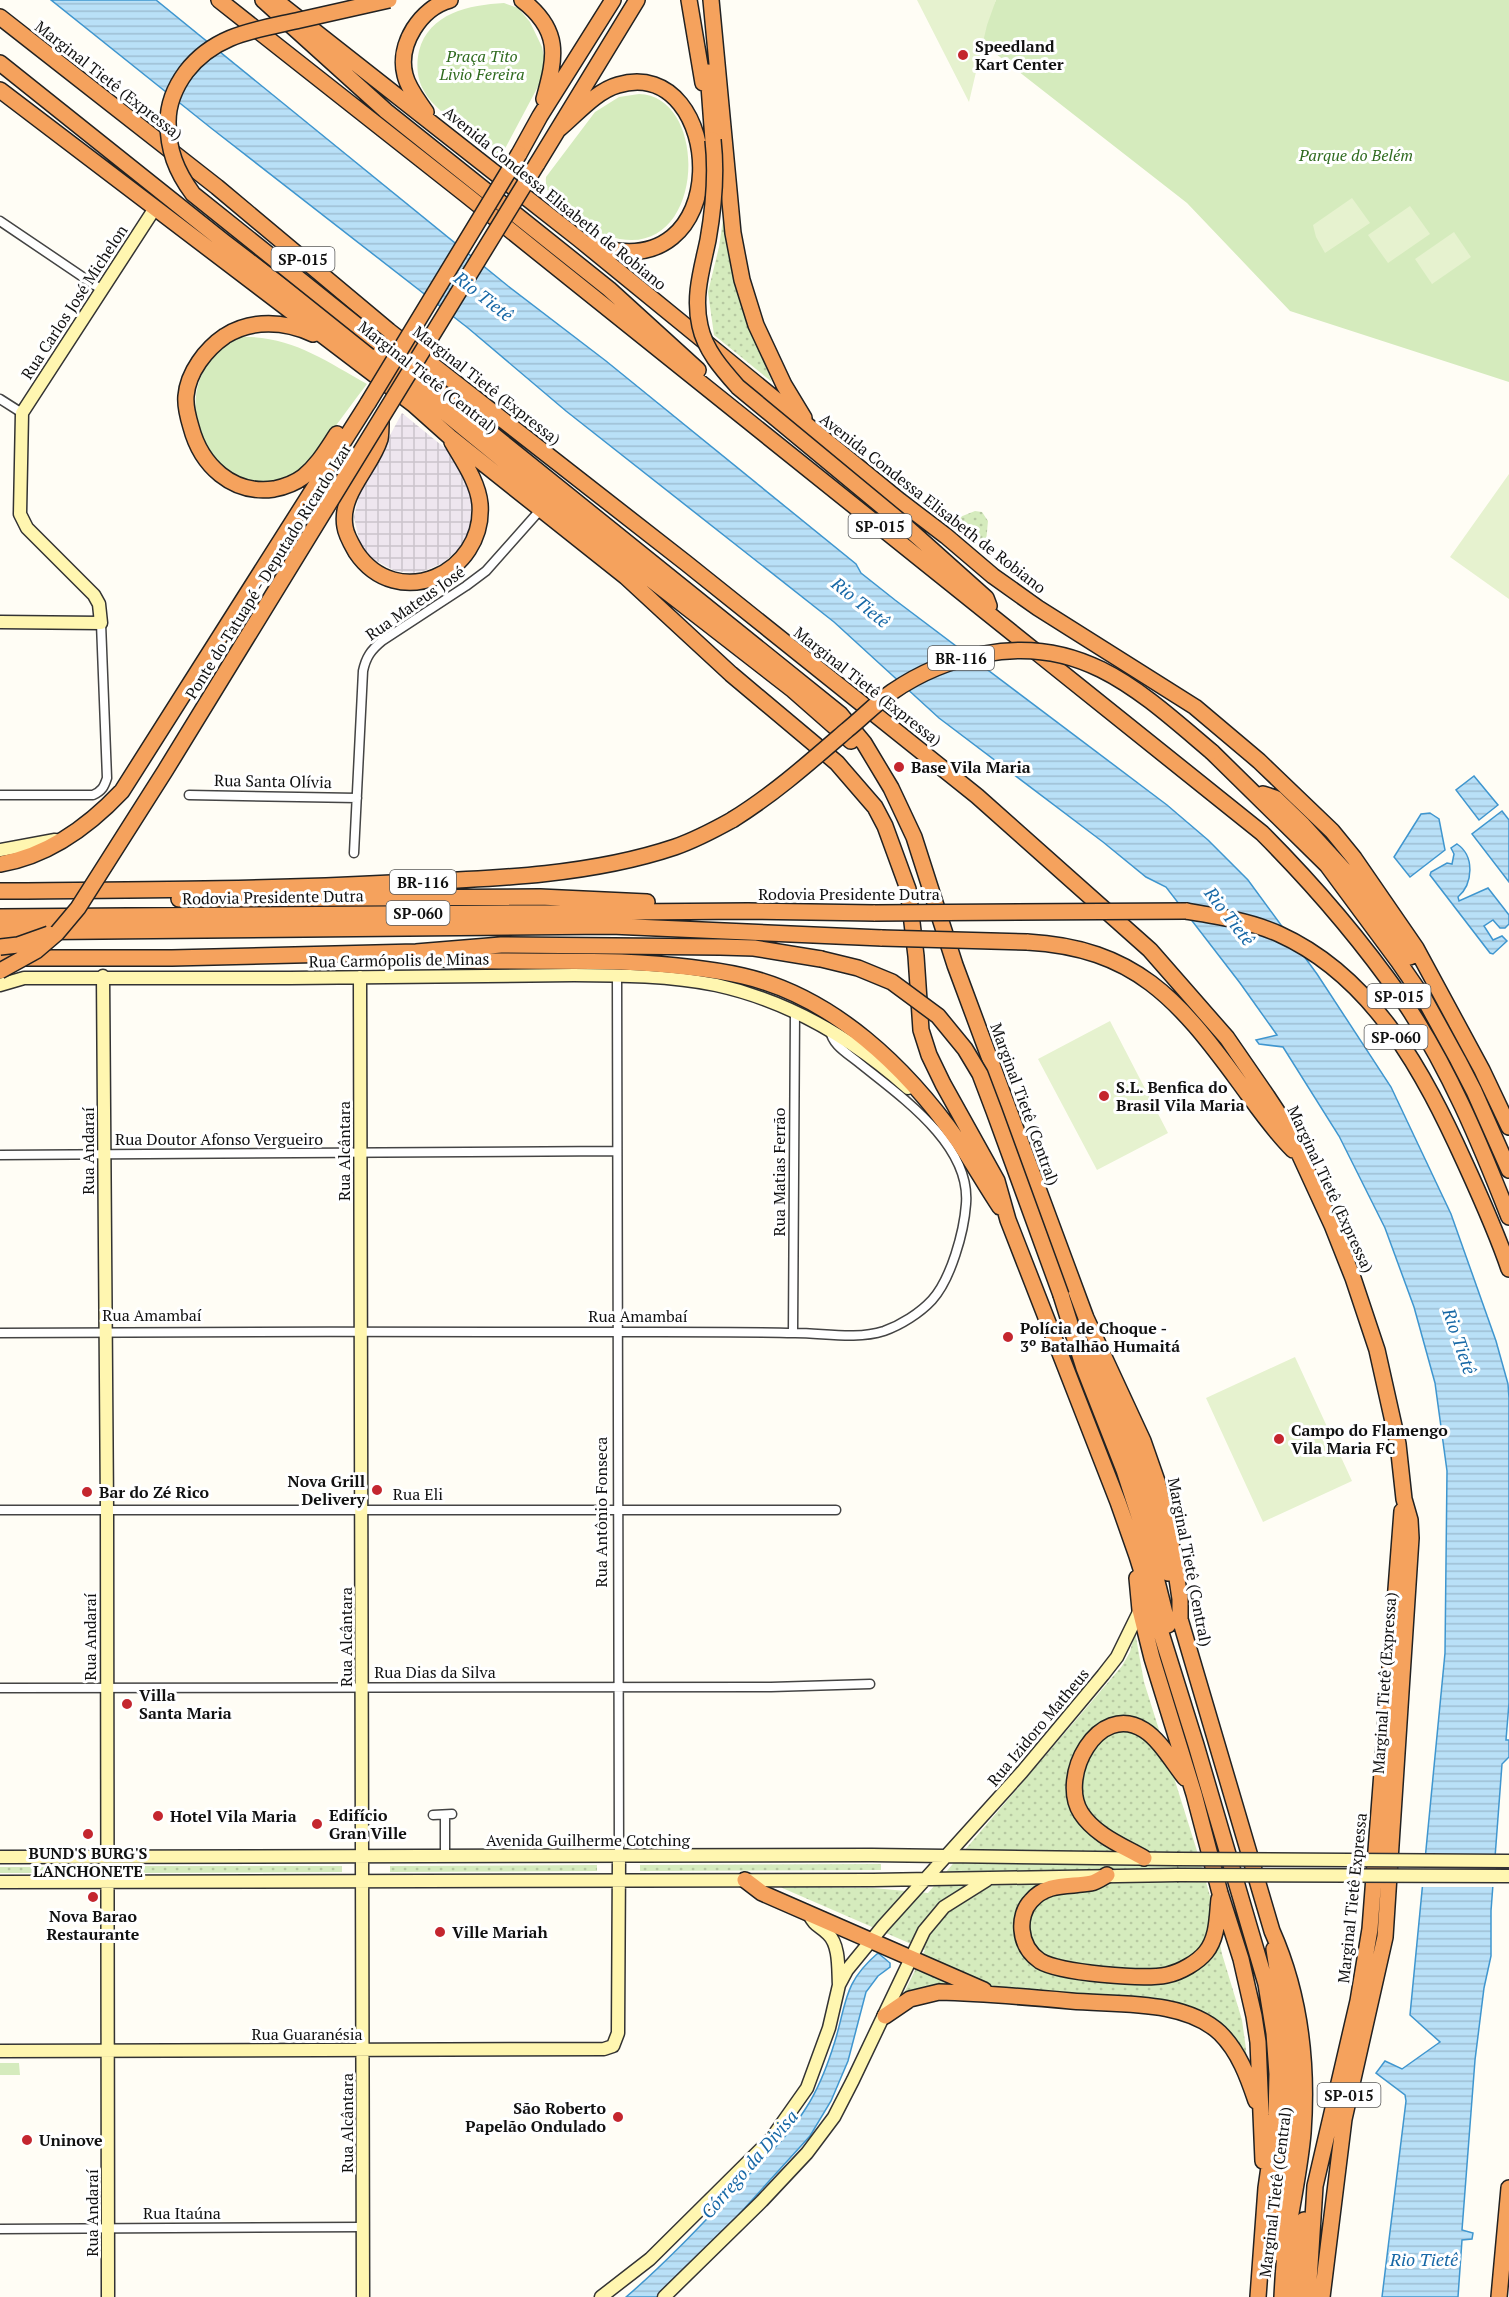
<svg xmlns="http://www.w3.org/2000/svg" width="1509" height="2297" font-family="'PT Serif',serif">
<style>
.industrial{fill:url(#industrial-grid)}
.grass{fill:url(#grass-dots)}
.park{fill:#d5ebbd}
.pitch{fill:#e6f2cf}
.water{fill:url(#water-rules);stroke:#3f96cf;stroke-width:1.5}
.pier{fill:#fffdf5}
.lines{fill:none;stroke-linecap:round;stroke-linejoin:round}
.street-casing{stroke:#444;stroke-width:11}
.secondary-casing{stroke:#333;stroke-width:15}
.highway-casing{stroke:#222;stroke-width:18}
.street{stroke:#fff;stroke-width:8}
.secondary{stroke:#fff6b0;stroke-width:12}
.highway{stroke:#f5a25d;stroke-width:15}
.secondary-bridge-casing{stroke:#333;stroke-width:15;stroke-linecap:butt}
.highway-bridge-casing{stroke:#222;stroke-width:18;stroke-linecap:butt}
.secondary-bridge{stroke:#fff6b0;stroke-width:12}
.highway-bridge{stroke:#f5a25d;stroke-width:15}
.poi-dot{fill:#c4262e;stroke:#fff;stroke-width:2}
.labels{text-anchor:middle;dominant-baseline:central;stroke-width:6;stroke-linejoin:round;paint-order:stroke}
.shield{fill:#fff;stroke:#585858;stroke-width:1.5}
.shield-label{font-size:15px;font-weight:bold;fill:#111}
.poi-label{font-size:16px;font-weight:bold;fill:#111;stroke:#fff;text-anchor:start}
.park-label{font-size:16px;font-style:italic;fill:#2f6b1f;stroke:#fff}
.street-label{font-size:16px;fill:#111;stroke:#fff}
.water-label{font-size:18px;font-style:italic;fill:#1768a6;stroke:#fff}
</style>
<defs>
<pattern id="industrial-grid" width="8" height="8" patternUnits="userSpaceOnUse" patternTransform="scale(1.5)"><rect width="8" height="8" fill="#eee6ef"/><path d="M0 4h8M4 0v8" fill="none" stroke="#cbc4cc"/></pattern>
<pattern id="grass-dots" width="8" height="8" patternUnits="userSpaceOnUse" patternTransform="scale(1.5)"><rect width="8" height="8" fill="#d5ebbd"/><path d="M2 2h.1M6 6h.1" fill="none" stroke="#b6c8a1" stroke-width="1.8" stroke-linecap="round"/></pattern>
<pattern id="water-rules" width="6" height="5" patternUnits="userSpaceOnUse" patternTransform="scale(1.5)"><rect width="6" height="5" fill="#b9e0f7"/><path d="M0 2.5h6" fill="none" stroke="#9ebfd3"/></pattern>
</defs>
<rect width="100%" height="100%" fill="#fffdf5"/>
<path class="industrial" d="M402,413l49,40 16,30 4,17v27l-7,17 -21,19 -19,8 -11,2 -18,-2 -24,-13 -11,-14 -6,-27 6,-26z"/>
<path class="grass" d="M725,205l20,108 27,69 -58,-47 -6,-43 11,-45z
M975,511l7,1 6,9 -3,32 -51,-41 21,7z
M1135,1632l9,50 53,169 13,45 12,58 20,66 4,29 2,50 -18,-48 -35,-36 -291,-22 21,-43 -145,-63 93,1 55,5 194,-227 8,-14z
M881,1864v6l-241,1v-6z
M597,1865v6l-207,1v-6z
M130,1866h212v6l-212,1z
M0,1867h78v6h-78z"/>
<path class="park" d="M996,0h513v382l-219,-71 -103,-108 -205,-160 7,-29z
M504,3l14,5 12,14 12,25 3,15 -3,17 -42,79c-15,-7 -28,-20 -40,-31 -12,-11 -28,-21 -36,-36 -7,-12 -8,-26 -5,-40 10,-38 50,-46 85,-48z
M639,94c81,2 64,212 -63,125 -15,-10 -32,-22 -30,-42l49,-65 24,-15z
M243,337c48,-1 83,24 124,47 -14,18 -27,36 -41,55 -8,11 -15,23 -26,31 -71,46 -137,-54 -87,-113 9,-10 17,-17 30,-20z
M0,2063h19l1,12h-20z"/>
<path class="pitch" d="M917,0h79l-9,25 -18,77z
M1352,198l18,25 -45,30 -9,-16 -3,-12z
M1410,206l20,28 -42,29 -20,-28z
M1454,232l17,25 -39,27 -17,-25z
M1509,474v125l-59,-42z
M1110,1021l58,112 -71,37 -59,-111z
M1295,1357l57,124 -89,41 -57,-124z"/>
<path class="water" d="M51,0h105l352,286 98,75 250,203 5,9 34,27 272,205 41,35 40,40 69,94 74,113 60,127 45,127 12,43 1,14v305l-3,37h3v17l-7,7 -11,147v45l-7,32 -9,72 -13,170 11,3 -1,6 -10,1 -4,57h-76l24,-196 -1,-6 -29,-22 9,-12 17,8 38,-27 -30,-27 35,-362 2,-182 -12,-88 -21,-76 -29,-79 -46,-92 -56,-89 -24,-3 -3,-4 21,-5 -37,-52 -74,-96 -20,-10 -43,-35 -164,-124 -105,-96 -268,-211 -98,-83 -257,-200z
M1474,776l24,29 -19,15 -23,-30z
M1502,811l7,9v62l-37,-48z
M1430,813l9,6 6,31 -35,27 -16,-20 27,-43z
M1457,844c18,12 16,40 1,53l1,4 29,-13 21,27v9l-4,4h-5l-7,-8 -9,6 9,14 9,-4 5,5 -14,13 -3,-1 -60,-78 1,-3 16,-9 5,1 2,-10 -3,-6z
M878,1953l12,10v4l-12,9 -12,16 -18,69 -17,40 -21,35 -77,85 -72,74 -3,2h-32c41,-35 77,-74 114,-113 23,-24 48,-47 66,-76 13,-20 22,-44 29,-67 12,-39 8,-58 43,-88z"/>
<path class="pier" d="M1423,1855h76l-3,32h-76z"/>
<g class="lines">
<g class="street-casing">
<path id="street" d="M0,221l102,69
M0,399l22,14
M0,795h93c9,-4 11,-8 14,-17l-6,-155
M189,795l168,3
M354,853l9,-182c3,-14 8,-21 19,-30l84,-55 20,-15 55,-62
M617,975l2,881
M0,1155l617,-4
M0,1333c220,-2 440,-1 660,-1 45,0 90,0 135,1 29,0 61,7 89,-2 17,-6 36,-18 48,-31 19,-21 32,-68 34,-96 5,-60 -66,-108 -108,-142 -11,-9 -26,-17 -28,-32
M793,1333l2,-321
M0,1510h836
M0,1688l771,-1 99,-3
M433,1815l19,-1
M445,1815v41
M0,2229l363,-2"/>
</g>
<g class="secondary-casing">
<path id="secondary" d="M0,622l101,1 -2,-19 -5,-9 -67,-67 -7,-14 2,-101 133,-205
M0,850l55,-10
M103,976l4,534 1,787
M360,977l3,1320
M0,985l24,-7h266l284,-3c46,0 97,1 142,10 73,16 137,54 192,103
M0,1857l872,-2 305,4
M0,1882l873,-2 304,-5
M809,1914c6,13 10,11 19,20 12,11 10,36 11,51
M0,2051l604,-2 9,-3 5,-13 1,-177
M601,2297l49,-38 121,-120 36,-51 22,-60 10,-43 8,-15 36,-44 139,-154 81,-97 14,-18 23,-47
M664,2297l98,-96 45,-48 27,-36 19,-37 71,-149 20,-24 43,-27"/>
</g>
<g class="highway-casing">
<path id="highway" d="M219,0l246,194 797,639c52,52 99,107 141,167 45,66 77,143 106,217
M263,0l123,111 223,178 89,81
M275,0l304,239 321,262 46,35 47,40 45,32 157,99 64,54 73,70 22,27 62,90 66,122 27,57
M522,0c39,30 34,56 22,99
M689,0l14,83
M711,0l22,233 9,47 14,45 28,60 20,33
M0,17l217,170 172,144 297,232 291,233 173,154 77,88 40,58 19,29 46,100 21,53 24,72 21,94 6,55 6,21 1,18 -26,399 -41,182 -22,178
M0,63l223,178 198,152 188,154 184,143 58,51
M708,72l5,68
M0,90l413,314 37,33 176,140 105,97 106,89 38,44 10,19 23,63 8,67 5,74 8,25 14,29 54,97 11,39 110,282 19,54 59,189 70,239 8,49 3,41 -1,44 -10,70 -8,109
M426,112c-8,-12 -18,-24 -21,-37 -8,-31 16,-67 45,-75
M559,129c17,-14 37,-38 59,-44 108,-32 122,212 -29,159
M519,154l21,-38 73,-116
M537,164l100,-164
M313,334c-28,-13 -61,-15 -88,2 -19,13 -37,36 -39,60 -1,10 2,21 5,31 10,38 41,68 83,62 10,-2 21,-6 29,-12 15,-12 24,-28 34,-43
M379,343l461,371 24,29 27,45 23,49 41,128 131,353 57,123 15,43 15,68 7,47v20l92,312c28,63 36,133 31,202 -3,35 -11,70 -16,105 -3,19 -4,39 -5,59
M381,421c0,6 0,13 -1,18 -9,29 -41,55 -35,88 1,8 7,18 11,25 41,61 129,22 124,-48 -2,-22 -17,-43 -28,-62
M901,522l85,76 3,8
M1212,752l115,113 71,96 27,39 33,60 16,31 35,79
M1263,794l12,4 28,27 54,59 53,73
M0,864c48,-8 89,-38 122,-73l246,-388
M0,891c130,-1 261,-1 391,-8 93,-4 195,-6 284,-36 20,-7 39,-17 57,-27
M179,899l361,-2 107,5
M1186,911c31,5 64,10 93,23 95,43 145,139 186,229 16,35 32,70 44,106
M0,917l748,-6 127,2
M0,932l611,-6 271,12
M1027,942c108,6 151,57 212,140 17,23 33,47 54,68
M0,958h172l244,-6 85,-7 219,2 34,1 67,11
M439,959c60,4 122,1 182,3 40,2 83,5 122,14 91,21 164,92 216,166 14,21 27,44 41,65
M1061,1295l23,73 40,102 22,68 22,87
M1088,1354l50,111 30,108
M1137,1578l3,32 12,48 42,136 26,99 21,66 13,57 4,26 5,119
M1144,1858c-21,-12 -49,-23 -63,-45 -23,-36 17,-112 63,-83 16,10 29,33 41,48
M1107,1875c-5,3 -11,7 -16,8 -21,4 -44,-1 -60,18 -7,7 -10,19 -9,29 1,13 8,24 18,31 20,12 104,19 127,14 14,-3 31,-13 39,-23 12,-15 11,-36 13,-53
M745,1880l17,13 222,97
M885,2016l25,-17 29,-7c44,1 88,5 132,9 46,4 113,-2 149,32 19,19 28,44 36,68
M1263,2271l10,-21 11,-72 7,-80 -5,-70 -12,-79
M1294,2297l10,-77
M1308,2297l7,-111 43,-185 12,-72 32,-418
M1499,2297l10,-109"/>
</g>
<use href="#street" class="street"/>
<use href="#secondary" class="secondary"/>
<use href="#highway" class="highway"/>
<g class="secondary-bridge-casing">
<path id="secondary-bridge" d="M1177,1859l332,2
M1177,1875l332,1"/>
</g>
<g class="highway-bridge-casing">
<path id="highway-bridge" d="M713,140c4,35 1,66 -5,100 -6,29 -15,56 -8,86 5,24 22,43 38,61l163,135
M379,343l-186,-149c-17,-23 -25,-44 -25,-72 0,-19 7,-35 18,-50 29,-38 70,-42 114,-52 30,-7 59,-13 89,-20
M368,403l151,-249
M732,820c42,-26 78,-58 115,-90 15,-12 29,-27 45,-38 29,-20 58,-32 92,-38 99,-19 157,38 228,98
M875,913l311,-2
M882,938l145,4
M0,947l18,-2 31,-11
M821,959l37,9 34,14 46,34 27,33 15,25 14,37 67,184
M0,971l36,-20 21,-18 21,-25 87,-137 372,-607"/>
</g>
<use href="#secondary-bridge" class="secondary-bridge"/>
<use href="#highway-bridge" class="highway-bridge"/>
</g>
<g class="poi-dot">
<circle cx="963" cy="55" r="6"/>
<circle cx="899" cy="767" r="6"/>
<circle cx="1104" cy="1096" r="6"/>
<circle cx="1008" cy="1337" r="6"/>
<circle cx="1279" cy="1439" r="6"/>
<circle cx="377" cy="1490" r="6"/>
<circle cx="87" cy="1492" r="6"/>
<circle cx="127" cy="1704" r="6"/>
<circle cx="158" cy="1816" r="6"/>
<circle cx="317" cy="1824" r="6"/>
<circle cx="88" cy="1834" r="6"/>
<circle cx="93" cy="1897" r="6"/>
<circle cx="440" cy="1932" r="6"/>
<circle cx="618" cy="2117" r="6"/>
<circle cx="27" cy="2140" r="6"/>
</g>
<g class="labels">
<g class="shield">
<rect x="271.5" y="247" width="63" height="24" rx="4.5"/>
<rect x="848.5" y="514" width="63" height="24" rx="4.5"/>
<rect x="928" y="646" width="66" height="24" rx="4.5"/>
<rect x="390" y="870" width="66" height="24" rx="4.5"/>
<rect x="386.5" y="901" width="63" height="24" rx="4.5"/>
<rect x="1367.5" y="984" width="63" height="24" rx="4.5"/>
<rect x="1364.5" y="1025" width="63" height="24" rx="4.5"/>
<rect x="1317.5" y="2083" width="63" height="24" rx="4.5"/>
</g>
<g class="shield-label">
<text x="303" y="259">SP-015</text>
<text x="880" y="526">SP-015</text>
<text x="961" y="658">BR-116</text>
<text x="423" y="882">BR-116</text>
<text x="418" y="913">SP-060</text>
<text x="1399" y="996">SP-015</text>
<text x="1396" y="1037">SP-060</text>
<text x="1349" y="2095">SP-015</text>
</g>
<g class="poi-label">
<text x="975" y="46">Speedland<tspan x="975" dy="18">Kart Center</tspan></text>
<text x="911" y="767">Base Vila Maria</text>
<text x="1116" y="1087">S.L. Benfica do<tspan x="1116" dy="18">Brasil Vila Maria</tspan></text>
<text x="1020" y="1328">Polícia de Choque -<tspan x="1020" dy="18">3º Batalhão Humaitá</tspan></text>
<text x="1291" y="1430">Campo do Flamengo<tspan x="1291" dy="18">Vila Maria FC</tspan></text>
<text x="365" y="1481" text-anchor="end">Nova Grill<tspan x="365" dy="18">Delivery</tspan></text>
<text x="99" y="1492">Bar do Zé Rico</text>
<text x="139" y="1695">Villa<tspan x="139" dy="18">Santa Maria</tspan></text>
<text x="329" y="1815">Edifício<tspan x="329" dy="18">Gran Ville</tspan></text>
<text x="170" y="1816">Hotel Vila Maria</text>
<text x="88" y="1853" text-anchor="middle">BUND'S BURG'S<tspan x="88" dy="18">LANCHONETE</tspan></text>
<text x="93" y="1916" text-anchor="middle">Nova Barao<tspan x="93" dy="18">Restaurante</tspan></text>
<text x="452" y="1932">Ville Mariah</text>
<text x="606" y="2108" text-anchor="end">São Roberto<tspan x="606" dy="18">Papelão Ondulado</tspan></text>
<text x="39" y="2140">Uninove</text>
</g>
<g class="park-label">
<text x="482" y="56">Praça Tito<tspan x="482" dy="18">Livio Fereira</tspan></text>
<text x="1356" y="155">Parque do Belém</text>
</g>
<g class="street-label">
<text transform="translate(109 80) rotate(38)">Marginal Tietê (Expressa)</text>
<text transform="translate(555 198) rotate(39)">Avenida Condessa Elisabeth de Robiano</text>
<text transform="translate(74 302) rotate(-57)">Rua Carlos José Michelon</text>
<text transform="translate(428 377) rotate(38)">Marginal Tietê (Central)</text>
<text transform="translate(487 385) rotate(38)">Marginal Tietê (Expressa)</text>
<text transform="translate(933 503) rotate(38)">Avenida Condessa Elisabeth de Robiano</text>
<text transform="translate(268 571) rotate(-58)">Ponte do Tatuapé - Deputado Ricardo Izar</text>
<text transform="translate(415 603) rotate(-35)">Rua Mateus José</text>
<text transform="translate(868 686) rotate(38)">Marginal Tietê (Expressa)</text>
<text transform="translate(273 781) rotate(1)">Rua Santa Olívia</text>
<text x="849" y="894">Rodovia Presidente Dutra</text>
<text transform="translate(273 897) rotate(-1)">Rodovia Presidente Dutra</text>
<text transform="translate(399 960) rotate(-1)">Rua Carmópolis de Minas</text>
<text transform="translate(1025 1104) rotate(70)">Marginal Tietê (Central)</text>
<text x="219" y="1139">Rua Doutor Afonso Vergueiro</text>
<text transform="translate(88 1151) rotate(-90)">Rua Andaraí</text>
<text transform="translate(344 1151) rotate(-90)">Rua Alcântara</text>
<text transform="translate(779 1172) rotate(-90)">Rua Matias Ferrão</text>
<text transform="translate(1331 1189) rotate(65)">Marginal Tietê (Expressa)</text>
<text x="152" y="1315">Rua Amambaí</text>
<text x="638" y="1316">Rua Amambaí</text>
<text x="418" y="1494">Rua Eli</text>
<text transform="translate(601 1512) rotate(-90)">Rua Antônio Fonseca</text>
<text transform="translate(1190 1562) rotate(79)">Marginal Tietê (Central)</text>
<text transform="translate(90 1637) rotate(-90)">Rua Andaraí</text>
<text transform="translate(346 1637) rotate(-90)">Rua Alcântara</text>
<text x="435" y="1672">Rua Dias da Silva</text>
<text transform="translate(1384 1683) rotate(-86)">Marginal Tietê (Expressa)</text>
<text transform="translate(1038 1727) rotate(-50)">Rua Izidoro Matheus</text>
<text x="588" y="1840">Avenida Guilherme Cotching</text>
<text transform="translate(1352 1898) rotate(-84)">Marginal Tietê Expressa</text>
<text x="307" y="2034">Rua Guaranésia</text>
<text transform="translate(347 2123) rotate(-90)">Rua Alcântara</text>
<text transform="translate(1275 2192) rotate(-83)">Marginal Tietê (Central)</text>
<text transform="translate(92 2213) rotate(-90)">Rua Andaraí</text>
<text x="182" y="2213">Rua Itaúna</text>
</g>
<g class="water-label">
<text transform="translate(484 296) rotate(38)">Rio Tietê</text>
<text transform="translate(861 602) rotate(39)">Rio Tietê</text>
<text transform="translate(1230 916) rotate(52)">Rio Tietê</text>
<text transform="translate(1460 1341) rotate(71)">Rio Tietê</text>
<text transform="translate(749 2164) rotate(-49)">Córrego da Divisa</text>
<text x="1424" y="2259">Rio Tietê</text>
</g>
</g>
</svg>
